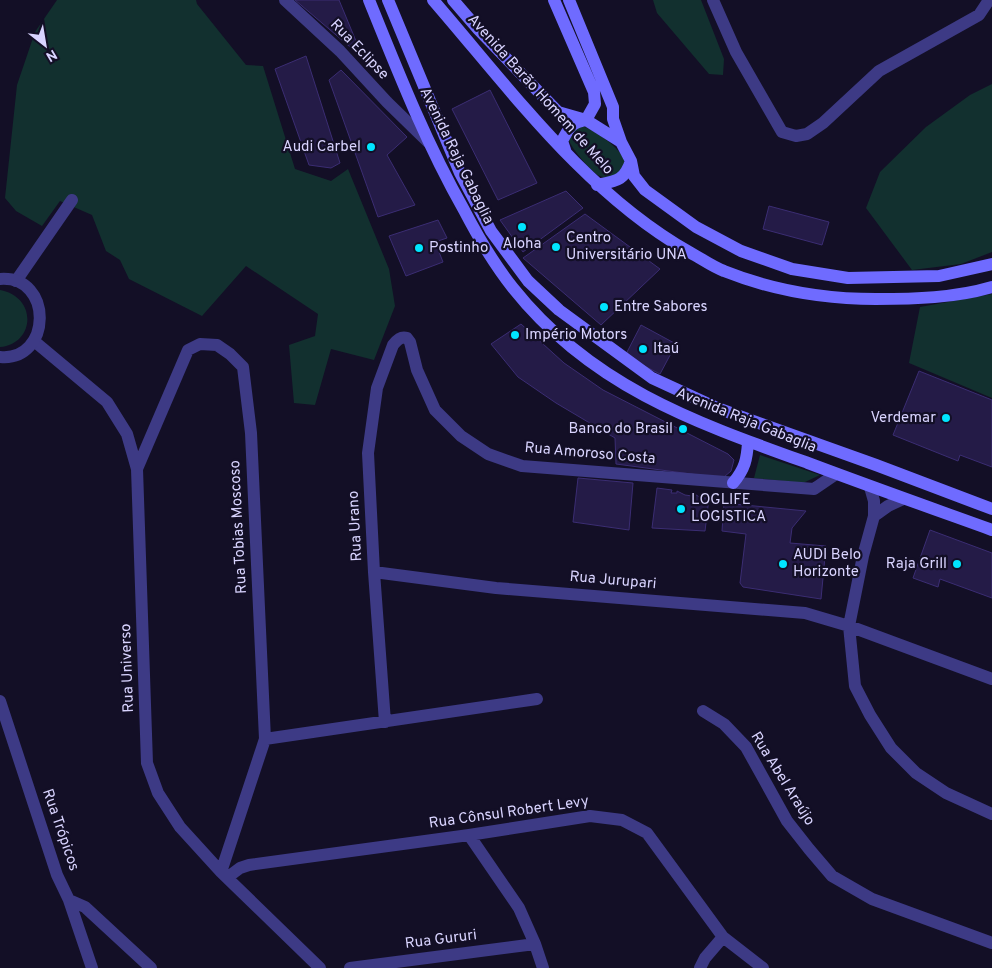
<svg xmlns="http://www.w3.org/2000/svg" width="992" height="968" font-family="Overpass,sans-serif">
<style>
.green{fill:#12302f}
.building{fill:#241b47;stroke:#3b2d73}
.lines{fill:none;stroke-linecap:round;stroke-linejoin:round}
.minor{stroke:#3d3a85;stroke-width:12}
.tertiary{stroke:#3d3a85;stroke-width:12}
.secondary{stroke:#6f6bff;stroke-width:12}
.poi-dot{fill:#00e5ff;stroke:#130f26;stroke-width:2}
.labels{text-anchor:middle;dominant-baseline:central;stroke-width:4.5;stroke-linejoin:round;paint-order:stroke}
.street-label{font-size:15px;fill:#d9d4ff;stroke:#130f26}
.poi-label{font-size:15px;fill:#d9d4ff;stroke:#130f26;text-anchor:start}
</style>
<rect width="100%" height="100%" fill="#130f26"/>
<path class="green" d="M57,0h139l1,4 49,61 17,1 32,103 36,12 17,-12 41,100 6,37 -21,54 -43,-11 -16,56 -21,-2 -5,-58 26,-9 3,-22 -72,-48 -44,50 -73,-37 -9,-19 -14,-9 -14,-36 -32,-14 -18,25 -26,-15 -11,-13 12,-113 18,-53z
M653,0h48l23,59 -1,16 -14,-1 -52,-61z
M992,84v168l-31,12 -49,6 -46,-62 14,-36 46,-45 44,-32z
M581,126c11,2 40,22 43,34 1,5 -3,10 -5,15 -7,2 -12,4 -19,1 -6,-1 -30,-29 -31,-36 -1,-7 7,-10 12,-14z
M0,290c38,7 35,54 0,57z
M992,294v104l-83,-35 11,-56z
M760,455l60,20 -17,8 -49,-5z"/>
<path class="building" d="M295,0h44l24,58z
M306,56l34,107 -9,5 -22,-3 -34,-96z
M341,70l66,67 -20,18 28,50 -37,12 -49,-137z
M490,90l47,93 -39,17 -46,-91z
M566,191l17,17 -60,44 -23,-32z
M769,206l60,16 -7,23 -59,-16z
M585,214l75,55 -59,56 -78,-67z
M438,220l9,18 -12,4 8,20 -37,14 -17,-40z
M521,324l43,39 39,27 125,64 6,6 -3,11 -7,6 -18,-1 -90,-12 -1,-26 -59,-35 -38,-26 -27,-33z
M641,325l35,19 -16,30 -35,-18z
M919,371l73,29v67l-32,-12 -2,6 -65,-26z
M578,478l55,5 -4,47 -56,-8z
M657,488l15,2 -1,3h6v-2l8,4 7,1 1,-3 8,5h8l-4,33 -53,-3z
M724,503l82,8 -14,17 -2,15 36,3 -5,53 -78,-12 -3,-4 6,-49 -24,-3z
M930,530l62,23v45l-52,-19 -2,8 -25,-9z"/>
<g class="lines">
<path class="minor" d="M285,0l55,51 47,51 41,40
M713,0l23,52 46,80 14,4 11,-2 16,-11 56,-52 100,-56 10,-15
M16,281l56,-81
M34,341l73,61 20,32 10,35 10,294 11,30 22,34 41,45 99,96
M137,469l51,-119 12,-6 17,1 13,9 13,13 8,66 14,306 -44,133
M870,487l4,14v15l-11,40 -14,70 6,60 15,29 21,33 25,25 30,20 46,21
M874,516l14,-10 15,-7
M374,572l122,16 309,25 44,13 143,53
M0,701l57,174 12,25 23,68
M703,711l21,13 22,23 41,74 22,28 23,27 40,23 120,44
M385,722l-11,-150 -6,-119 9,-65 16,-43c4,-5 8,-9 14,-7l3,4 7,28 18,40 26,26 27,18 34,12 292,23 22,-15
M265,739l272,-40
M469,835l50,73 16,36 8,24
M228,877l12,-9 9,-3 220,-30 121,-19 32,4 25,13 76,104 40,31
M69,900l16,7 66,61
M350,968l185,-24
M700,968l5,-10 18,-21"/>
<path class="tertiary" d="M0,279c54,-4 52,83 0,78"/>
<path class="secondary" d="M369,0c29,72 57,143 95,210 14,27 30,54 49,78 78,98 181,134 295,175 61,23 123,45 184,67
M388,0l72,173 31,58 37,50 31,29 93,68 65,30 159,57 116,44
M433,0c78,90 153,194 258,253 11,6 22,14 33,18 50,20 98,28 152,28 38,0 79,-1 116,-12
M453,0l25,29 80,83 28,8 35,22 10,19 3,15 11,14 51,37 45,24 51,18 56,9 91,-2 53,-12
M554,0l40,92 1,12 -9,16
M569,0l44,107v12l8,23
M565,150l-3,-9c8,-14 7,-17 24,-21
M597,185c20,-4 27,-4 34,-24
M733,483c12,-14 14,-24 15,-41"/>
</g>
<g class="poi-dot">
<circle cx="371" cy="147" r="5"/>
<circle cx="522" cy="227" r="5"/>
<circle cx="556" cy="247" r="5"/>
<circle cx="419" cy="248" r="5"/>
<circle cx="604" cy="307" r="5"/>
<circle cx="515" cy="335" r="5"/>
<circle cx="643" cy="349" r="5"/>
<circle cx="946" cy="418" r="5"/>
<circle cx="683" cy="429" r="5"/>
<circle cx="681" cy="509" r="5"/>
<circle cx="783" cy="564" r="5"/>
<circle cx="957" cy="564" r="5"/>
</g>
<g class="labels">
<g class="street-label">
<text transform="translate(359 50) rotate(46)">Rua Eclipse</text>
<text transform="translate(540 95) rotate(48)">Avenida Barão Homem de Melo</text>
<text transform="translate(456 156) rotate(64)">Avenida Raja Gabaglia</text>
<text transform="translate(746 421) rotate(22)">Avenida Raja Gabaglia</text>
<text transform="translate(590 454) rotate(5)">Rua Amoroso Costa</text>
<text transform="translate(356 526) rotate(-93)">Rua Urano</text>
<text transform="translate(239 527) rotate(-93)">Rua Tobias Moscoso</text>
<text transform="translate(613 581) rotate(5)">Rua Jurupari</text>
<text transform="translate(128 668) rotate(-92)">Rua Universo</text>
<text transform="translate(782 779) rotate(58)">Rua Abel Araújo</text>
<text transform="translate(509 813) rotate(-8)">Rua Cônsul Robert Levy</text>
<text transform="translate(60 830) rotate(71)">Rua Trópicos</text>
<text transform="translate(441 940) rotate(-7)">Rua Gururi</text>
</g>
<g class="poi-label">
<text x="361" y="147" text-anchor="end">Audi Carbel</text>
<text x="566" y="238">Centro<tspan x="566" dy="17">Universitário UNA</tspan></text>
<text x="522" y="244" text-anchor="middle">Aloha</text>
<text x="429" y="248">Postinho</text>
<text x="614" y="307">Entre Sabores</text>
<text x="525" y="335">Império Motors</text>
<text x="653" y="349">Itaú</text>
<text x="936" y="418" text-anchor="end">Verdemar</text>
<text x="673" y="429" text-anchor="end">Banco do Brasil</text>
<text x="691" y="500">LOGLIFE<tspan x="691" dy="17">LOGISTICA</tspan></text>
<text x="793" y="555">AUDI Belo<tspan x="793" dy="17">Horizonte</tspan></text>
<text x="947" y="564" text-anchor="end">Raja Grill</text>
</g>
</g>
<g transform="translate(45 45) rotate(149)" stroke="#130f26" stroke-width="4" paint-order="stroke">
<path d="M0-4L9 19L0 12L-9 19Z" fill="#d9d4ff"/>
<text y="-8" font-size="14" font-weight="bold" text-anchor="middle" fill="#d9d4ff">N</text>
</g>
</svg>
